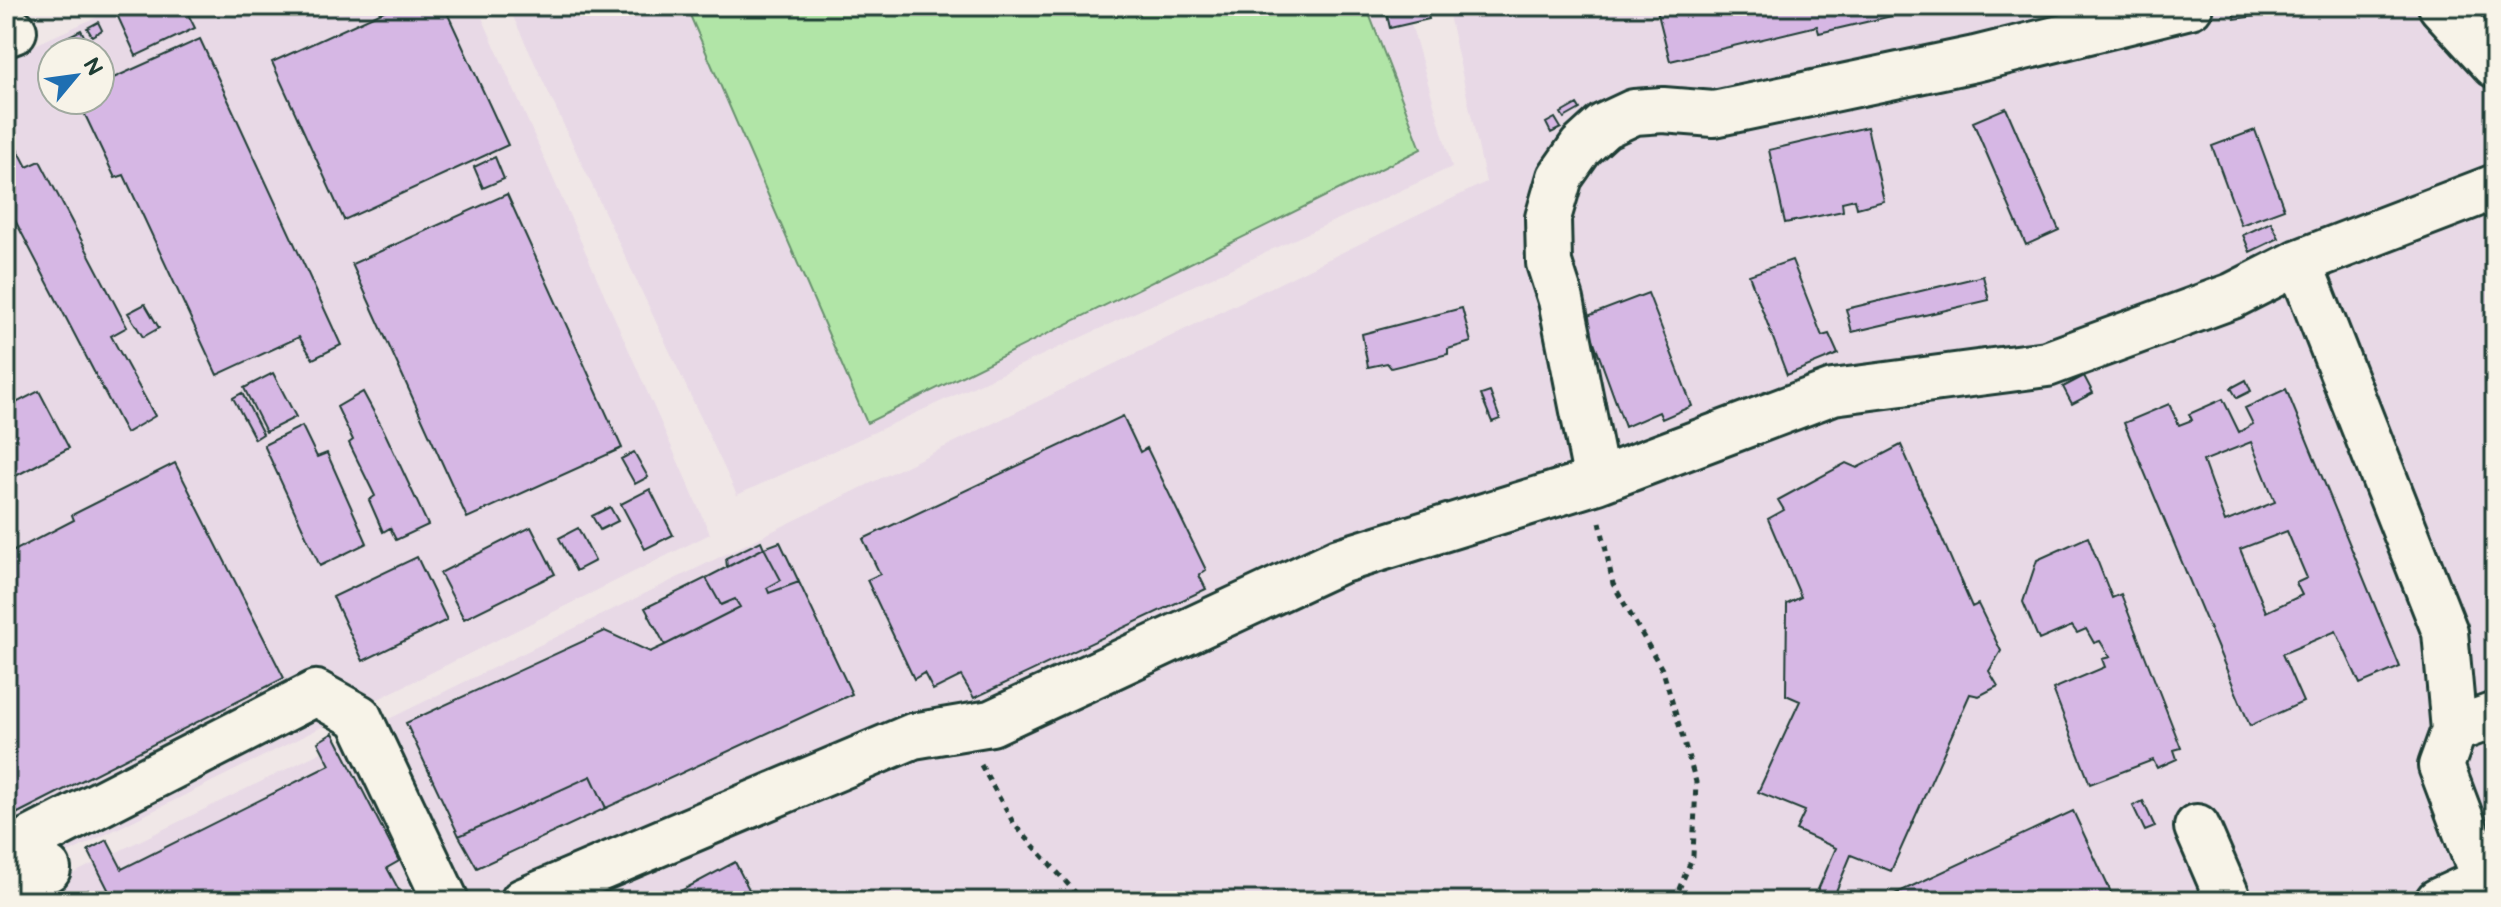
<svg xmlns="http://www.w3.org/2000/svg" width="2501" height="907" font-family="'Balsamiq Sans',sans-serif">
<style>
.built{fill:#e8d9e6;fill-rule:evenodd}
.green{fill:#b1e5a7;stroke:#68916e;stroke-width:2}
.building{fill:#d6b7e4;stroke:#1f3d34;stroke-width:2;fill-rule:evenodd}
.lines{fill:none;stroke-linecap:round;stroke-linejoin:round}
.minor-casing{stroke:#1f3d34;stroke-width:50}
.path{stroke:#1f3d34;stroke-width:5;stroke-dasharray:6 6;stroke-linecap:butt}
.minor{stroke:#f7f3e8;stroke-width:44}
</style>
<rect width="100%" height="100%" fill="#f0e7e7"/>
<filter id="ink" filterUnits="userSpaceOnUse"><feTurbulence type="fractalNoise" baseFrequency=".0125" numOctaves="2"/><feDisplacementMap in="SourceGraphic" scale="16" xChannelSelector="R" yChannelSelector="G"/><feConvolveMatrix kernelMatrix="1 2 1 2 8 2 1 2 1" color-interpolation-filters="sRGB"/></filter>
<g filter="url(#ink)">
<path class="built" d="M121,6h356l233,528 -704,350v-826zM52,52h48v48h-48z
M508,6h898l46,161 -715,328z
M1447,6h1048v895h-2478l1469,-719z"/>
<path class="green" d="M686,6h680l55,143 -554,274z"/>
<path class="building" d="M113,6h71l11,22 -59,28z
M395,6h49l64,139 -164,75 -72,-158z
M1385,6h41l3,13 -39,9z
M1656,6h242l2,8 -81,19 -2,-7 -147,35z
M2232,6h21l3,10 -21,3z
M98,22l4,8 -10,6 -5,-8z
M81,30l5,10 -29,12 -4,-8z
M200,39l141,306 -28,14 -14,-22 -82,38 -93,-200 -9,3 -37,-78h22v-16z
M1577,104l3,5 -16,9 -3,-5z
M2006,108l53,122 -33,15 -53,-123z
M1555,118l6,10 -10,5 -5,-10z
M6,127l21,40 13,-6 87,166 -16,9 44,80 -29,17 -120,-230z
M1867,127l17,74 -27,7 -2,-9 -13,3 1,9 -58,12 -16,-73z
M2255,130l29,79 -43,16 -29,-79z
M495,157l9,22 -21,9 -9,-21z
M507,194l115,254 -155,70 -115,-254z
M2271,222l8,16 -29,14 -7,-17z
M1792,260l30,76 7,-2 9,20 -51,21 -38,-100z
M1983,276l6,24 -137,32 -6,-23z
M1648,293l44,113 -30,13 -3,-7 -34,15 -40,-110z
M145,304l14,24 -16,9 -15,-24z
M1462,308l9,34 -23,7v5l-57,14 -4,-5 -19,4 -6,-33z
M273,373l23,44 -30,15 -22,-44z
M2084,376l9,17 -21,11 -9,-17z
M2246,380l5,11 -14,7 -6,-10z
M2286,389l114,278 -40,17 -24,-53 -54,23 21,48 -53,24 -126,-303 45,-19 10,21 13,-5 -3,-6 34,-15 16,33 14,-8 -8,-16zM2251,442l24,60 -50,20 -22,-61zM2287,531l20,47 -11,5 6,12 -36,17 -26,-63z
M39,391l30,57 -63,33v-73z
M363,392l21,39 44,94 -32,15 -6,-12 -7,4 -14,-32 6,-4 -26,-53 4,-3 -16,-33z
M1490,392l10,27 -8,3 -11,-27z
M242,393l21,41 -8,5 -22,-41z
M1123,416l17,36 7,-4 59,122 -7,5 7,14 -232,109 -13,-22 -28,14 -9,-17 -10,6 -47,-99 13,-6 -17,-35z
M302,426l15,31 10,-4 40,90 -47,23 -56,-121z
M1901,445l71,162 6,-3 23,47 -12,20 9,15 -19,10 -9,-2 -79,177 -40,-16 -19,46h-19l23,-53 -40,-18 9,-19 -47,-19 42,-91 -14,-6 1,-91 14,-7 -33,-78 16,-9 -6,-10 68,-37 11,5z
M634,452l14,25 -13,7 -14,-25z
M175,463l109,215 -278,141v-264l68,-35 -2,-5z
M650,489l23,46 -28,14 -24,-45z
M610,507l8,14 -18,9 -8,-14z
M531,527l24,47 -91,45 -24,-46z
M578,528l17,33 -19,10 -17,-33z
M2088,537l24,61 9,-4 60,154 -7,2 3,9 -20,9 -4,-8 -63,24 -37,-95 52,-22 -3,-8 8,-2 -10,-16 -6,2 -8,-14 -9,4 -5,-7 -33,14 -16,-38 14,-42z
M761,541l3,7 -37,19 -1,-9z
M780,542l19,40 -30,11 -2,-5 14,-8 -17,-32z
M764,548l17,32 -14,8 2,5 30,-11 53,112 -246,114 -15,-32 -132,60 -53,-113 199,-92 45,21 15,-7 75,-38 -5,-8 -14,6 -15,-27z
M417,557l30,63 -84,41 -30,-64z
M706,578l15,27 14,-6 5,8 -75,38 -20,-37z
M333,733l66,128 -12,7 13,24 -19,9h-267l-26,-51 19,-10 15,29 208,-104 -12,-23z
M591,776l15,32 -129,60 -18,-32z
M2143,801l12,26 -10,4 -12,-25z
M2073,811l42,90h-235z
M735,862l20,39h-93z
M88,890l6,11h-18l-2,-4z"/>
<g class="lines">
<g class="minor-casing">
<path id="minor" d="M2441,6l54,59
M6,34l8,-3
M2299,262l146,370 9,98
M1597,481l-36,-181 -12,-37 -1,-45 12,-41 21,-30 23,-21 30,-14 29,-2 51,4 261,-55 215,-53
M2197,827l32,74
M6,852l310,-159 43,24 87,184
M2484,880l-43,-114 13,-36 41,-15
M6,890l42,-21
M523,901l390,-165 78,-13 348,-162 258,-80 236,-89 214,-28 185,-68 67,-34 196,-75
M2438,901l46,-21 8,21"/>
</g>
<path class="path" d="M1600,522l13,62 50,87 33,111 -3,74 -19,45
M981,765l33,59 69,77"/>
<use href="#minor" class="minor"/>
</g>
</g>
<rect width="2501" height="907" fill="none" stroke="#f7f3e8" stroke-width="32"/>
<rect x="16" y="16" width="2469" height="875" fill="none" stroke="#1f3d34" stroke-width="3" filter="url(#ink)"/>
<g transform="translate(76 76) rotate(61)"><circle r="38" fill="#f7f3e8" stroke="#a1aaa0" stroke-width="2"/>
<path d="M0-6L14 30L0 20L-14 30Z" fill="#1f6fb2"/>
<text y="-12" font-size="22" font-weight="bold" text-anchor="middle" fill="#1f3d34">N</text>
</g>
</svg>
